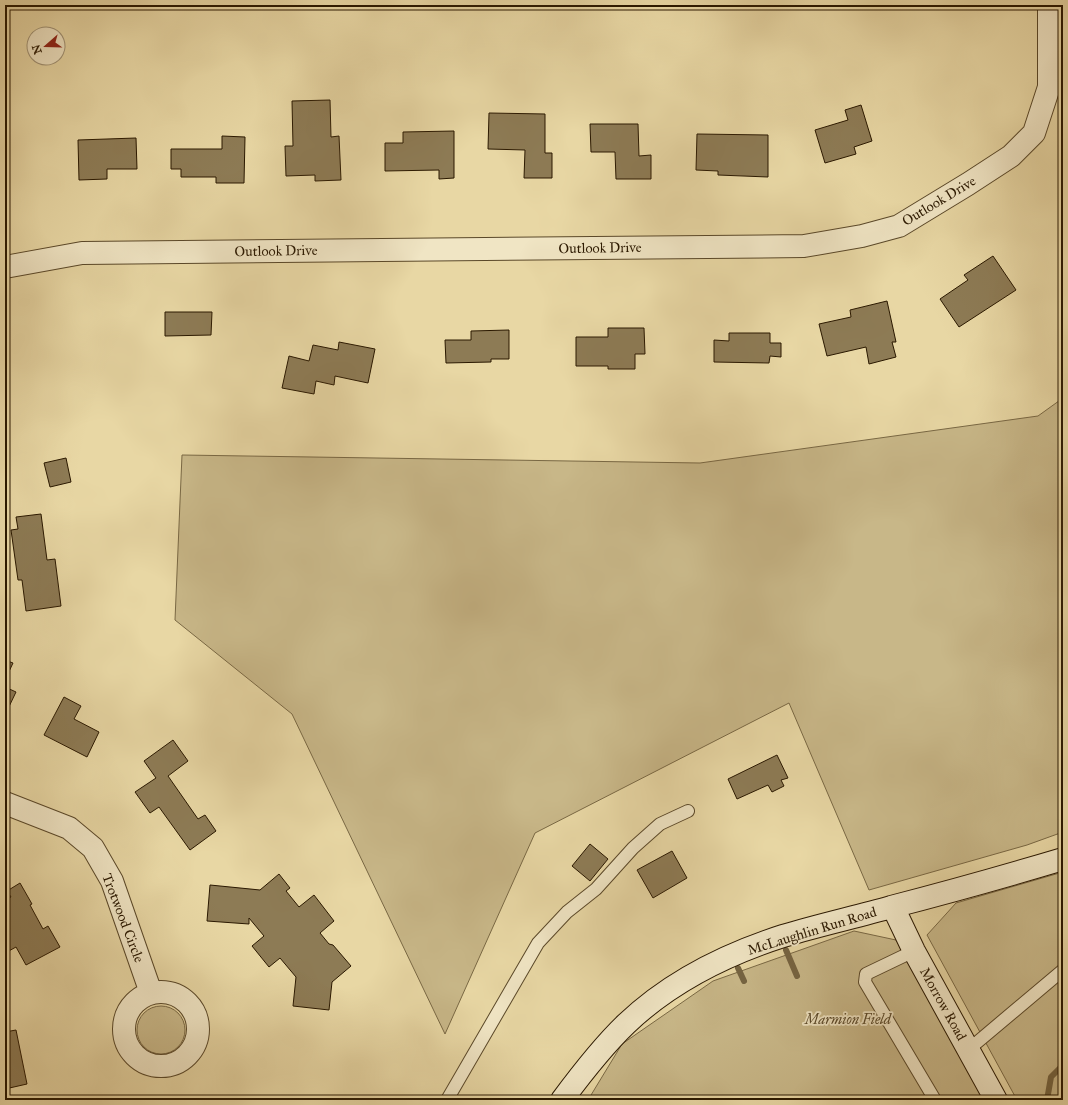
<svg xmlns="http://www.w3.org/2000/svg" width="1068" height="1105" font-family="'IM FELL Great Primer',serif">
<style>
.green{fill:#c8b788;stroke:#796844}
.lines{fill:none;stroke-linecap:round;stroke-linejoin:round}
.stream{stroke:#756441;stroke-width:6}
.building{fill:#8d7b55;stroke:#2a1800}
.lane-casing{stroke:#5a4829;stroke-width:14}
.street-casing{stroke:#5a4829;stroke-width:24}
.secondary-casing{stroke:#2a1800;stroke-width:24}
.lane{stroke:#f0e5c4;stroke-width:12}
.street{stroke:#f0e5c4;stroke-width:22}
.secondary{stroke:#f0e5c4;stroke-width:22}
.labels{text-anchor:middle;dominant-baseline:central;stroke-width:3.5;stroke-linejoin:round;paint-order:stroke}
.street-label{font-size:14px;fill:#2a1800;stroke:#f0e5c4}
.park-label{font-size:14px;font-style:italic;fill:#594829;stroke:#f0e5c4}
</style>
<rect width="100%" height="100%" fill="#e8d7a4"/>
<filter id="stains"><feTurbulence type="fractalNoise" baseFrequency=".005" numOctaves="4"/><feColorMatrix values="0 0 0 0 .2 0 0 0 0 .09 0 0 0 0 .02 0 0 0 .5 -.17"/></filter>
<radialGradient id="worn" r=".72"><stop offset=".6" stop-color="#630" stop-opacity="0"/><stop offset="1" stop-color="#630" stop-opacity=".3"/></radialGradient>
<path class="green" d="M1063,398v434l-36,13 -158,45 -80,-187 -254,130 -90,201 -153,-320 -117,-94 7,-165 518,8 338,-47z
M1063,872v228h-46l-90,-165 29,-32z
M854,931l42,9 91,160h-399l34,-56 91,-63z
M137 1030a24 24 0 1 1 48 0a24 24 0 1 1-48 0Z"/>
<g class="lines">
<path class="stream" d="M786,950l11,26
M738,968l6,13
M1047,1100l4,-23 12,-12"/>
</g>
<path class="building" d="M330,100l1,37 8,-1 2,44 -26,1v-6l-29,1 -1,-30h8l-1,-45z
M861,105l11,36 -18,6 2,7 -31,9 -10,-33 33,-10 -3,-10z
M489,113l56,1v39h7v25h-28l1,-28 -37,-1z
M590,124h48l1,32 12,-1v24h-35l-1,-27h-24z
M454,131v47l-15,1v-9l-54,1v-28h18v-11z
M697,134l71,1v42l-50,-2v-4l-22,-1z
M222,136l23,1 -1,46h-28v-6h-35v-8h-10v-20h51z
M136,138l1,31h-30v10l-28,1 -1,-40z
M993,256l23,34 -57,37 -19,-28 28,-19 -4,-5z
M887,301l9,41h-4l4,15 -27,7 -3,-17 -39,9 -8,-32 32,-7 -1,-7z
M165,312h47l-1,23 -46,1z
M608,328h36l1,26h-10v15h-27v-3h-32v-29h32z
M509,330v29h-18v3l-45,1 -1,-23h26v-9z
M729,333h41v10h11v14l-11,-1 -1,7 -55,-1v-22l15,1z
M339,342l36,7 -7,34 -33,-7 -1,9 -18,-4 -2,13 -32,-6 7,-32 20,5 4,-16 25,5z
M66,458l5,24 -21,5 -6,-24z
M41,514l6,46 8,-1 6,47 -35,5 -4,-31h-4l-7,-50 7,-1 -2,-12z
M5,660l8,3 -8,17z
M5,687l11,5 -11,23z
M64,697l17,9 -7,13 25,13 -12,25 -43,-22z
M173,740l15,21 -20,15 30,43 7,-4 11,16 -26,19 -31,-43 -9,6 -15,-21 21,-14 -12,-17z
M777,755l11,23 -7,2 3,6 -12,6 -4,-7 -31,14 -9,-20z
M590,844l18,15 -18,22 -18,-15z
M672,851l15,27 -34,20 -16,-28z
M279,874l11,14 -4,3 13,16 15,-12 20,26 -14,12 9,11 4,1 18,21 -19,16 -3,28 -36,-4 3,-29 -16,-19 -11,9 -17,-21 12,-10 -15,-18v6l-42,-3 3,-36 50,5z
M20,883l12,21 -2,1 13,24 5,-3 12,21 -34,18 -10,-18 -9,5 -2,-4v-12h2l-2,-4v-32l6,-3 -4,-6z
M16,1030l11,54 -22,5v-57z"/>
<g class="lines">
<g class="lane-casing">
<path id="lane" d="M914,951l-48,23 -1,8 70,118
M968,1050l95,-80
M447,1100l91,-157 29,-31 29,-23 37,-41 27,-24 28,-13"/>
</g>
<g class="street-casing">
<path id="street" d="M5,267l77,-14 722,-7 58,-10 37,-10 69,-42 43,-28 23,-23 15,-46v-82
M5,803l64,25 24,20 19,33 39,112
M124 1029a37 37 0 1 1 74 0a37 37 0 1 1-74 0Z"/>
</g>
<g class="secondary-casing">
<path id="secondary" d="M893,907l21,44 82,149
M562,1100c20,-27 40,-53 64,-76 44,-42 101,-70 157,-88 36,-11 73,-19 108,-29 58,-15 115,-31 172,-48"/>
</g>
<use href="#lane" class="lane"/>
<use href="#street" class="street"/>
<use href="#secondary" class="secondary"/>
</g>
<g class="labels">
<g class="street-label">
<text transform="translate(939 201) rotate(-31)">Outlook Drive</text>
<text transform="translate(600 248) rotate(-1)">Outlook Drive</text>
<text transform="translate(276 251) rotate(-1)">Outlook Drive</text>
<text transform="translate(123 918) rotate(69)">Trotwood Circle</text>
<text transform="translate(812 931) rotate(-17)">McLaughlin Run Road</text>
<text transform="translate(943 1004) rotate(61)">Morrow Road</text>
</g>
<g class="park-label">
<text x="848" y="1019">Marmion Field</text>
</g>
</g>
<rect width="1068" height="1105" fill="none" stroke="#e8d7a4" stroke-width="20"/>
<rect x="6" y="6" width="1056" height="1093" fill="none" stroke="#2a1800" stroke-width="2"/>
<rect x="10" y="10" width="1048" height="1085" fill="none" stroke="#2a1800"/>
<g transform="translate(46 46) rotate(250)"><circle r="19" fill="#f0e5c4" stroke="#a19376"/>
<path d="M0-3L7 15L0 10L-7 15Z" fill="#8f2418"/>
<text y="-6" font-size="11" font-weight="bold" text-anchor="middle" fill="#2a1800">N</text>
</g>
<rect width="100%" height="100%" filter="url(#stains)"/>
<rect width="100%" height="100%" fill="url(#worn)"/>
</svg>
